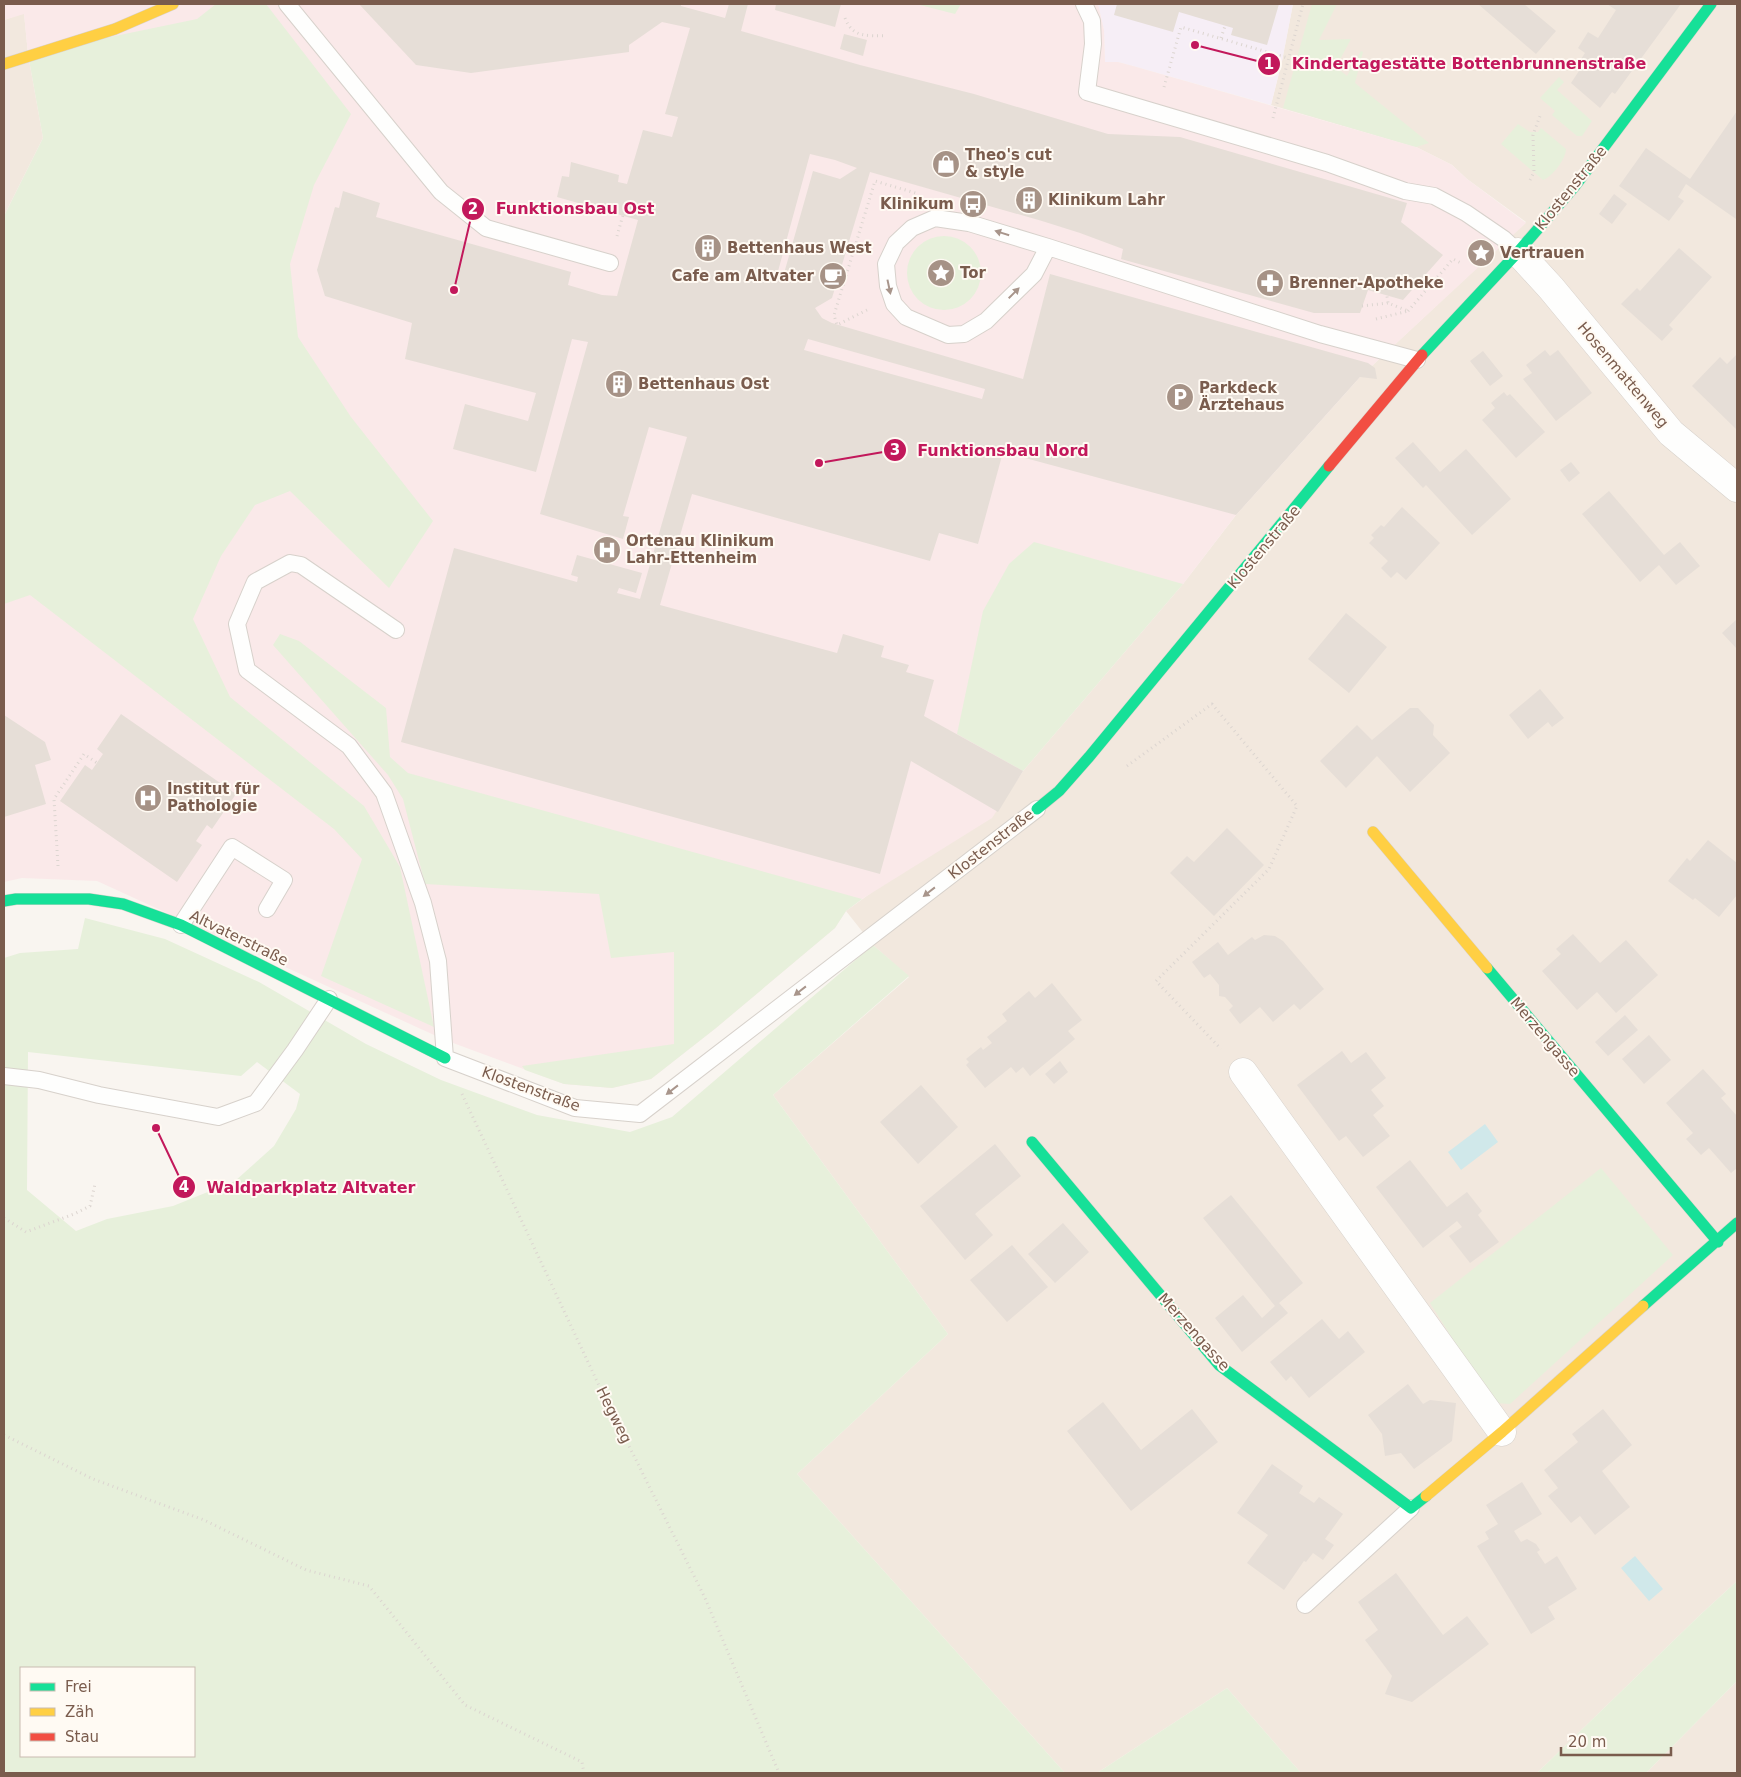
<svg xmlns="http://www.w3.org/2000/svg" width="1741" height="1777" font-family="'DejaVu Sans',sans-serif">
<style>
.residential{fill:#f2e8de}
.education{fill:#f6eef6}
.medical{fill:#fae9e9}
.green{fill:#e7f0db;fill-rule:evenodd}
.water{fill:#d0e8ea}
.building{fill:#e6ded7;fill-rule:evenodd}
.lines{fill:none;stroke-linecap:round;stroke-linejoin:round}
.lane-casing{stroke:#d7d1cb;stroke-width:18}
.street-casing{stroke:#d7d1cb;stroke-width:29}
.fast-casing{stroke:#d9d2cb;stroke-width:12}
.slow-casing{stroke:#d9d2cb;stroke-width:12}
.jam-casing{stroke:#d9d2cb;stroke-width:12}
.path{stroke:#dcd5d0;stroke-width:3;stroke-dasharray:1 4;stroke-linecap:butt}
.lane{stroke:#fefefd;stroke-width:16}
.street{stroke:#fefefd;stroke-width:28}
.fast{stroke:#16e098;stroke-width:11}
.slow{stroke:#ffcf43;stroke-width:11}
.jam{stroke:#f24e42;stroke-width:11}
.oneway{fill:#a8958b}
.labels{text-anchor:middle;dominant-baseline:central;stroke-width:4;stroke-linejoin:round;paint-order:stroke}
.poi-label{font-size:15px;font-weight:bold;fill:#7a5c4d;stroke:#fffaf3;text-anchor:start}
.street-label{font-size:15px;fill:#7a5c4d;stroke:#fffaf3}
.leader{fill:none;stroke:#c2185b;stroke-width:2}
.callout-dot{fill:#c2185b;stroke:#fffaf3;stroke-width:2}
.mark-label{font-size:15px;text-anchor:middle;font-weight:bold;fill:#fff}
.callout-label{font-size:16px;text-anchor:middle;font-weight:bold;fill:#c2185b;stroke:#fffaf3;stroke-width:4;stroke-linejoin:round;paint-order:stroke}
</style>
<rect width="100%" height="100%" fill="#f9f5f0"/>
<path class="residential" d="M1293,4h444v1577l-37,34 -163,158h-236l-74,-85 -130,85h-32l-268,-299 151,-140 -175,-239 136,-118 -36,-32 -27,-34 162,-117 15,-23 160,-187 53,-69 124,-138 166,-155 -59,-43 -15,-14 -36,-18 -145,-42 11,-44z
M24,13l4,41 15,84 -39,78v-196z
M1737,1681v92h-91z"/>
<path class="education" d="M1098,4h195l-11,57 -11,44 -138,-39 -15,-4h-13l-1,-32z"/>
<path class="medical" d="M4,4h1094l6,26 1,32h13l15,4 283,81 36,18 15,14 59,44 -166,154 -124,138 -53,69 -160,187 -31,47 -130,81 -16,12 -11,17 -119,100 -65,51 -39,9 -48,-4 -119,-44 -348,-159 -75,-3 -18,4v-666l39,-78 -15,-84 -4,-40 -20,6z"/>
<path class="green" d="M216,4h50l85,110 -37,71 -24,79 8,73 53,80 82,104 -44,67 -99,-97 -35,14 -34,51 -28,63 37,78 134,109 36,61 34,160 -113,-51 41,-117 -28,-30 -304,-234 -26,9v-388l39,-78 -15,-84 169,-35z
M916,4h45l-6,10z
M1312,4h25l-18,36 32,-1 -15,28 11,9 14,-25 2,1 -8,31 74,60 -13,4 -133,-39z
M1559,77l5,5 -7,8 35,31 -10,15h-5l-25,-21 3,-4 -15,-13z
M1518,124l12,8h8l3,-4 25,21c0,10 -14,28 -23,31l-42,-36z
M907 273a37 37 0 1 1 74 0a37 37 0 1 1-74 0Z
M1034,542l149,42 -160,187 -66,-37 26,-123 26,-47z
M280,634l19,7 87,67 4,49 18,16 454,126 -16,12 -11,17 -119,100 -65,51 -39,9 -48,-4 -39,-14 -3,-4 152,-22v-92l-63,6 -12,-64 -174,-10 -22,-85 -15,-24 -115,-130z
M85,918l80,21 94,43 107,62 75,36 96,35 93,17 42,-15 201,-172 36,31 -136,119 175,239 -151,140 268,299h-1061v-815l16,-5 58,-4zM28,1052l213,24 16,-14 43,32 -4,15 -22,37 -39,35 -62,25 -66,13 -31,12 -49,-41zM21,1668h173v88h-173z
M1601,1168l72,87 -163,149 -15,-1 -7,-8 -58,-92z
M1737,1581v100l-91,92h-109l163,-158z
M1227,1688l74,85h-204z"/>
<path class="water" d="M1485,1124l13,18 -37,28 -13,-18z
M1635,1556l28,33 -14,12 -28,-33z"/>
<path class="building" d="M359,4h322v2l44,12 4,-14h19l-7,27 119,34 114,29 134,40 72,3 227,66 -6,19 42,33 -40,45 -35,-10 -8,23h-46l-193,-54 2,-10 -43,-16 -38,-12 -172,-49 -38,126 -17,10 7,10 10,5 191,56 27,-105 318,89 7,5 2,11 -17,-2 -124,138 -233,-63 -25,92 -39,-11 -9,28 -238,-67 -32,111 177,48 6,-19 41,12 -3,11 28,8 -3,7 28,8 -10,36 99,55 -25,41 -87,-51 -31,113 -479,-132 53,-194 123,34 1,-5 -7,-2 6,-20 65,18 -6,20 -17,-5 -2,5 23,6 47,-162 -38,-10 -26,89 6,1 -6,22 -83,-25 48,-172 -16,-3 -36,133 -83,-23 12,-45 63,17 8,-28 -131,-34 7,-36 -87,-27 -8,-26 18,-63 4,1 4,-17 37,12 -4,14 195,55 -3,13 34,10 15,1 21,-76 -81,-23 5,-21 7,1 2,-15 48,13 -1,7 9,2 16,-54 29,7 6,-20 -13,-3 25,-86 -28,-6 -33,23v7l-158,21 -55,-8zM810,154l25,6 22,8 -17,11 -27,-8 -30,106 -6,-2zM808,339l177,50 -3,10 -178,-49z
M776,4h65l-6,23 -60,-17z
M1117,4h162l-12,41 -36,-10 2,-7 -54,-16 -6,20 -59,-17z
M1478,4h46l32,27 -20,23z
M1607,4h74l-66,90 -3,-2 -12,16 -29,-25 8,-12 -4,-3 10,-15 -7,-5 10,-16 10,6 18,-28z
M844,34l23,6 -4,16 -23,-7z
M1737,111v105l-1,3 -50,-35 -8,13 6,4 -15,20 -50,-35 27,-38 44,31z
M1614,194l13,10 -15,20 -13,-10z
M1679,248l33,29 -43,48 4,4 -11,12 -41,-37 16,-16 3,3z
M1545,350l5,6 8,-6 34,43 -36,28 -33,-42 9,-6 -6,-8z
M1483,351l20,25 -13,10 -20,-25z
M1737,354v76l-45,-44 28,-29 7,7z
M1504,392l3,4 3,-2 35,38 -29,26 -34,-38 13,-12 -4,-5z
M1413,442l27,30 26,-23 45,50 -39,36 -46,-50 -3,3 -28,-30z
M1571,462l9,11 -11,9 -9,-12z
M1609,491l55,64 16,-13 20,24 -24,19 -17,-20 -19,17 -58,-68z
M1402,507l38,36 -34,37 -9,-8 -6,6 -10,-10 7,-7 -19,-18 5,-5 -3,-3 10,-10 3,2z
M1346,613l41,34 -38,46 -41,-34z
M1737,619v30l-15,-16z
M1540,689l24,29 -12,9 -4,-5 -20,17 -19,-24z
M1410,708h8l16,17 -1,10 17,18 -40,39 -33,-36 -31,32 -26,-27 37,-36 15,15z
M121,714l115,80 -24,35 -5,-4 -11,16 6,4 -25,37 -117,-81 25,-36 7,5 11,-16 -6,-5z
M4,715l41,27 6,18 -16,5 11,39 -42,13z
M1227,828l37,37 -50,51 -44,-43 17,-17 7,6z
M1708,840l29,23v32l-18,22 -24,-19 -2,2 -25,-19 19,-23 3,3z
M1573,934l27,29 26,-23 32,35 -42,38 -19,-21 -20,18 -35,-39 19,-17 -5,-5z
M1264,935l11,1 8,5 41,48 -24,21 -6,-6 -21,18 -13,-15 -20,17 -11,-14 4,-4 -8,-9 -6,-1v-11l-9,-11 -6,4 -12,-16 26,-20 10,13 24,-18 3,3z
M1052,983l30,37 -14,11 7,8 -45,37 -7,-9 -7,6 -5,-6 -26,21 -19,-23 3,-3 -3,-3 15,-12 2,3 9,-7 -5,-6 20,-16 -5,-7 27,-23 6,7z
M1625,1015l13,15 -30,26 -13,-14z
M1649,1035l22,25 -27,24 -22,-25z
M1342,1051l9,12 15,-11 20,26 -15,12 13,16 -11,9 17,21 -27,21 -17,-21 -7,5 -42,-56z
M1060,1061l8,11 -14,12 -9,-10z
M1703,1069l23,25 -5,4 16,18v52l-6,5 -22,-25 -8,7 -15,-16 7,-6 -27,-30z
M921,1085l37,42 -40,37 -38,-42z
M995,1144l26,32 -46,38 18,21 -28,25 -45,-54z
M1410,1160l37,47 20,-15 15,19 -4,4 21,27 -29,21 -21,-27 13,-9 -5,-6 -34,27 -47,-61z
M1231,1195l72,88 -24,20 9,10 -46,39 -27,-34 28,-23 19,23 13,-12 -72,-88z
M1063,1223l26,29 -34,31 -27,-29z
M1012,1245l36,42 -41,35 -37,-42z
M1322,1319l17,20 9,-8 17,21 -56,46 -18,-22 -5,5 -16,-19z
M1408,1384l15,20 7,-4 26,3 -4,38 -38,28 -13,-16 -16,3 -3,-22 -14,-19z
M1103,1402l38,48 51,-41 26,33 -87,69 -64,-80z
M1603,1409l29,36 -30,26 28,36 -35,28 -15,-19 -9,7 -23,-27 10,-8 -14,-18 34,-28 -6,-8z
M1272,1464l31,22 -4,7 15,10 5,-6 24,17 -18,25 9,6 -11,15 -10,-7 -7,9 -2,-1 -20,29 -37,-27 21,-28 -31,-22z
M1522,1482l20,32 -28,17 7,11 6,-3 9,5 4,6 -3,2 8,12 12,-8 20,33 -29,18 7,12 -24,15 -54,-88 12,-7 -4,-7 13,-8 -12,-19z
M1396,1573l47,62 24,-19 22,28 -77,58 -27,-8 7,-18 -27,-36 13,-10 -20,-28z"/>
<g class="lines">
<g class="lane-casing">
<path id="lane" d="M287,4l154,188 45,36 124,35
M1084,4l8,17 1,23 -6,48 240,71 78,28 29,5 32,17 38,26 14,13
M1048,247l-14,27 -48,47 -22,13 -16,1 -42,-18 -12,-13 -6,-18 -2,-22 10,-21 16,-15 23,-10 34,5 79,24 272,87 97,26
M396,630l-95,-65 -11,-2 -35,19 -18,42 10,46 102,76 35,47 39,110 15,58 7,97 130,50 65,6 397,-305
M181,925l51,-78 52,33 -17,29
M4,1076l35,4 60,15 119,22 38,-14 39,-53 34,-51
M1305,1605l106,-97"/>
</g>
<g class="street-casing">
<path id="street" d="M1518,252l33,36 120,145 66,55
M1243,1072l259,360"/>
</g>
<g class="fast-casing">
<path id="fast" d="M1422,355l96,-103 57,-66 136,-182
M1037,809l22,-18 30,-34 240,-291
M4,901l12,-2h73l34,5 58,21 264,133
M1487,968l231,274
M1032,1142l187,223 192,143 15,-12
M1643,1306l94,-83"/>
</g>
<g class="slow-casing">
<path id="slow" d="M4,64l111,-35 58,-25
M1373,832l114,136
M1426,1496l76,-64 141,-126"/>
</g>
<g class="jam-casing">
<path id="jam" d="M1329,466l93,-111"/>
</g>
<path class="path" d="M845,18c8,21 23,17 42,18
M1221,38l4,-12
M1164,87l17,-60 107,31
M1273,118l30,-114
M1530,180l4,-8 -1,-37 7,-19
M617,236l6,-21
M1362,306l26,-3
M867,310l-30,15 -3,-10 41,-134 44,13
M1408,311l45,-52 10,5
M1376,319l32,-8 -20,-8 -1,-7
M1127,766l85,-62 85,102 -28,63 -113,112 65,68
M58,866l-4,-67 30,-45 13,9
M462,1094l141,300 102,204 74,175
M4,1218l22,14 48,-18 16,-8 5,-22
M4,1435l89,44 111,41 102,50 63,16 96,119 117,57 2,11"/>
<use href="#lane" class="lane"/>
<use href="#street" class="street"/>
<use href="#fast" class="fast"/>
<use href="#slow" class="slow"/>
<use href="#jam" class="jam"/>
</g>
<defs><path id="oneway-solid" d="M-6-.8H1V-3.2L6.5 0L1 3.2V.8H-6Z" transform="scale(1.25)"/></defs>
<g class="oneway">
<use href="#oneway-solid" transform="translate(1002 233) rotate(-163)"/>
<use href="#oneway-solid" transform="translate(889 287) rotate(78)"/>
<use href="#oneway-solid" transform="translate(1014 293) rotate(-45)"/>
<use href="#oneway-solid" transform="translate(929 892) rotate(142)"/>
<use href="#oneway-solid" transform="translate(800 991) rotate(142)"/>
<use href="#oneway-solid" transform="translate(672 1090) rotate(142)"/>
</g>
<defs>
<g id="shop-disc" transform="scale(1.4375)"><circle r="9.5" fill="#a69286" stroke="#fffaf3"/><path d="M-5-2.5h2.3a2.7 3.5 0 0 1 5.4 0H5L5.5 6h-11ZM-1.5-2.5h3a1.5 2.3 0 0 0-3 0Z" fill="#fff"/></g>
<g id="building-disc" transform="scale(1.4375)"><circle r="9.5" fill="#a69286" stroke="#fffaf3"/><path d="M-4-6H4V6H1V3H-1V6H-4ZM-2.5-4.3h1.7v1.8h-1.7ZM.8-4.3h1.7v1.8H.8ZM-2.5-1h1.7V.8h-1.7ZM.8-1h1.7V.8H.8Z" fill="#fff"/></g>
<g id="bus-disc" transform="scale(1.4375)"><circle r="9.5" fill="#a69286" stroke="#fffaf3"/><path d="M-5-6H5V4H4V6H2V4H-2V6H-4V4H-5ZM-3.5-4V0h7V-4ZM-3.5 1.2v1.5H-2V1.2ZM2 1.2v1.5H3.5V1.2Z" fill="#fff"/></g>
<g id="sight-disc" transform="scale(1.4375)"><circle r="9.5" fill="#a69286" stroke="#fffaf3"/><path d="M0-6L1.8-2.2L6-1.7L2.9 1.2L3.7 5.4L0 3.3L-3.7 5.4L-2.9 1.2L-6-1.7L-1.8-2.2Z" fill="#fff"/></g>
<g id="cafe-disc" transform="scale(1.4375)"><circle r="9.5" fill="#a69286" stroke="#fffaf3"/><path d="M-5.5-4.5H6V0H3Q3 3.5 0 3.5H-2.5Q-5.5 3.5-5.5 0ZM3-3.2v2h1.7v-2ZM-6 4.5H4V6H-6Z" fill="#fff"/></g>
<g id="pharmacy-disc" transform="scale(1.4375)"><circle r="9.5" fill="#a69286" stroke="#fffaf3"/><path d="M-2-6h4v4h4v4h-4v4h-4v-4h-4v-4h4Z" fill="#fff"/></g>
<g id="parking-disc" transform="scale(1.4375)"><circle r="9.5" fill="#a69286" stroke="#fffaf3"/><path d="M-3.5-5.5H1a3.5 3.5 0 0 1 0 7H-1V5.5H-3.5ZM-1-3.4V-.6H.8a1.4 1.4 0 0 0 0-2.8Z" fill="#fff"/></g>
<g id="hospital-disc" transform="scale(1.4375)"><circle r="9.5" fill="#a69286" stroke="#fffaf3"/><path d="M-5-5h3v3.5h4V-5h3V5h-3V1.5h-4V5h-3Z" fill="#fff"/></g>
</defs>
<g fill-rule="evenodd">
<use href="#shop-disc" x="946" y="164"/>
<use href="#building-disc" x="1029" y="200"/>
<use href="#bus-disc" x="973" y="204"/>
<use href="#building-disc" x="708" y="248"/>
<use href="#sight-disc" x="1481" y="253"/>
<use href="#sight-disc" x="941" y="273"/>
<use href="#cafe-disc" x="833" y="276"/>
<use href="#pharmacy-disc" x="1270" y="283"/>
<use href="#building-disc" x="619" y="384"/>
<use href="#parking-disc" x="1180" y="397"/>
<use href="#hospital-disc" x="607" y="550"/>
<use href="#hospital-disc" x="148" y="798"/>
</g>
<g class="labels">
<g class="poi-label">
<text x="965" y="155">Theo's cut<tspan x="965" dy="17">&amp; style</tspan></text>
<text x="1048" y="200">Klinikum Lahr</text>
<text x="954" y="204" text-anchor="end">Klinikum</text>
<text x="727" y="248">Bettenhaus West</text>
<text x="1500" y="253">Vertrauen</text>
<text x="960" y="273">Tor</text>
<text x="814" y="276" text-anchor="end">Cafe am Altvater</text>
<text x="1289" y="283">Brenner-Apotheke</text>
<text x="638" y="384">Bettenhaus Ost</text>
<text x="1199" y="388">Parkdeck<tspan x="1199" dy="17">Ärztehaus</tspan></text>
<text x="626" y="541">Ortenau Klinikum<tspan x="626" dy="17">Lahr-Ettenheim</tspan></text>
<text x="167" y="789">Institut für<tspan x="167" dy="17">Pathologie</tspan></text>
</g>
<g class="street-label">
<text transform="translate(1571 188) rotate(-51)">Klostenstraße</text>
<text transform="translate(1623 375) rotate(50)">Hosenmattenweg</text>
<text transform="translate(1264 547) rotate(-50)">Klostenstraße</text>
<text transform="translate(991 844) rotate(-38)">Klostenstraße</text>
<text transform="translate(239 938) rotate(26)">Altvaterstraße</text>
<text transform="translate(1545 1037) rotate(50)">Merzengasse</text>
<text transform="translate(531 1089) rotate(20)">Klostenstraße</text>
<text transform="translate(1194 1332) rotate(48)">Merzengasse</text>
<text transform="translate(614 1415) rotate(64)">Hegweg</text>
</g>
</g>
<path class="leader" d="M1195 45L1269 64M454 290L473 209M819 463L895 450M156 1128L184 1187"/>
<g class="callout-dot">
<circle cx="1195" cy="45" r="5"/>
<circle cx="454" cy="290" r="5"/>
<circle cx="819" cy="463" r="5"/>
<circle cx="156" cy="1128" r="5"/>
<circle cx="1269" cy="64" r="12"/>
<circle cx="473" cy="209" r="12"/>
<circle cx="895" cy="450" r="12"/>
<circle cx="184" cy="1187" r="12"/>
</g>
<g class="mark-label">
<text x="1269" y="69">1</text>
<text x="473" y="214">2</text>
<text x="895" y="455">3</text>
<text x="184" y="1192">4</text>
</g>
<g class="callout-label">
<text x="1469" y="69">Kindertagestätte Bottenbrunnenstraße</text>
<text x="575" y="214">Funktionsbau Ost</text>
<text x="1003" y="456">Funktionsbau Nord</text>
<text x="311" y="1193">Waldparkplatz Altvater</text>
</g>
<rect width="1741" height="1777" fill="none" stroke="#7a5c4d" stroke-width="10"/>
<rect x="20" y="1667" width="175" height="90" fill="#fffaf3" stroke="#cabbb1"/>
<rect x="30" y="1683" width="25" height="8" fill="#16e098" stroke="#cabbb1"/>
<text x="65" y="1692" font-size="15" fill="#7a5c4d">Frei</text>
<rect x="30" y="1708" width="25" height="8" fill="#ffcf43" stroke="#cabbb1"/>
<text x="65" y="1717" font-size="15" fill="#7a5c4d">Zäh</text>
<rect x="30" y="1733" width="25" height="8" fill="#f24e42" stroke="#cabbb1"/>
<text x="65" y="1742" font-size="15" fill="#7a5c4d">Stau</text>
<path d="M1561 1747v8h110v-8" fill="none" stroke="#7a5c4d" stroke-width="2.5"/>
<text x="1568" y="1747" font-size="15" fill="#7a5c4d" stroke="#fffaf3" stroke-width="4" paint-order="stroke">20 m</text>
</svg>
